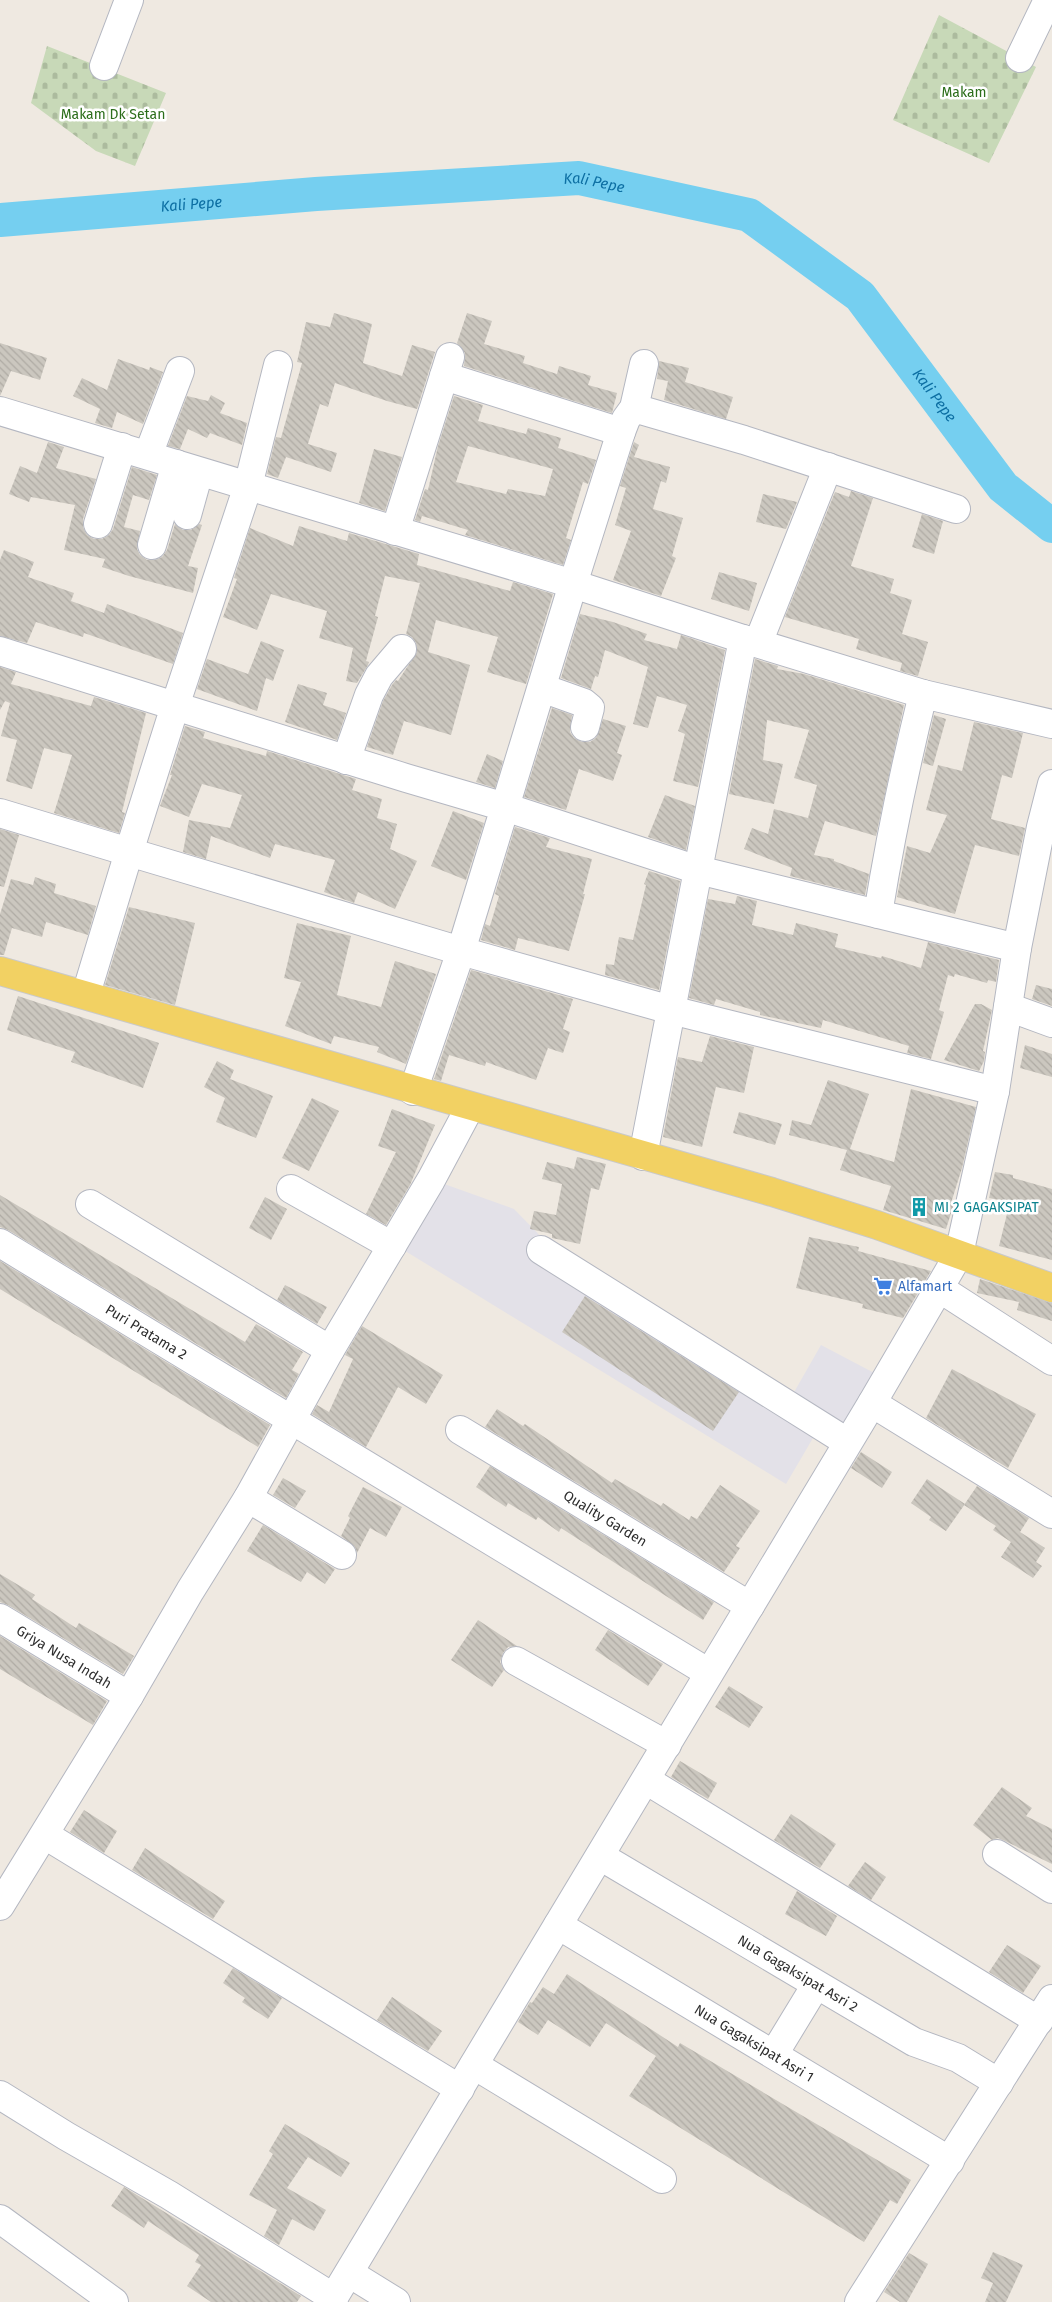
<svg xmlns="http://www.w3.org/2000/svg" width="1052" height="2302" font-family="'Fira Sans',sans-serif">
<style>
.industrial{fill:#e3e1e8}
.cemetery{fill:url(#cemetery-stones)}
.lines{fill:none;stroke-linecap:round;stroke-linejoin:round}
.river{stroke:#75cff0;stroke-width:34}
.building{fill:url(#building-back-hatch);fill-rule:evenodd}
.minor-casing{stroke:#b4b7c1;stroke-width:30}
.major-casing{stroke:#c9c9c9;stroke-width:30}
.minor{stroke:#fff;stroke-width:28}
.major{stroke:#f2d163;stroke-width:28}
.labels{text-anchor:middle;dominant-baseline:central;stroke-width:5;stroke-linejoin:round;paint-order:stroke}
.park-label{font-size:14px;fill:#2c6e1b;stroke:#fff}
.culture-label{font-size:14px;fill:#0d838f;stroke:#fff;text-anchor:start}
.shop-label{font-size:14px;fill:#366cbe;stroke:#fff;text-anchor:start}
.street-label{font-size:14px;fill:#2e2e2e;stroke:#fff}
.water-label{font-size:15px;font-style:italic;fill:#0d6fa3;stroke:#fff}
</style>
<defs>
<pattern id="cemetery-stones" width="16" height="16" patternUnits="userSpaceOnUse" patternTransform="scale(1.25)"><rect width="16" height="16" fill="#c8d9b8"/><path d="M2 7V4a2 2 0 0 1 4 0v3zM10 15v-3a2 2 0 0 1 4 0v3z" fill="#acbb9e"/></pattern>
<pattern id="building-back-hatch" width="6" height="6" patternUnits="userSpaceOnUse" patternTransform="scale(1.25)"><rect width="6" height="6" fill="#cbc7bf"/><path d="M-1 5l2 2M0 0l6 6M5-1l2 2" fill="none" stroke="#afaba4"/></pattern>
</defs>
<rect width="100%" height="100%" fill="#efe9e1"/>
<path class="industrial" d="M433,1180l81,29 44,45 235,140 28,-49 59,31 -36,58 -21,-13 -37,63 -389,-238z"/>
<path class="cemetery" d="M939,15l97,52 -47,96 -96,-43z
M47,46l119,47 -31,73 -39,-15 -65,-48z"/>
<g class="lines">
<path class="river" id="s1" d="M0,220l316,-26 263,-16 170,37 111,81 143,191 49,39"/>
</g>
<path class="building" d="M334,313l38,11 -9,39 39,13 10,-31 23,7 -18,57 -30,-8 -52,-18 -7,24 -8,-3 -12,40 29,9 -6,19 -45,-15 -8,21 -11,-4 9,-37 5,1 21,-75 -5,-1 9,-40 24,5z
M467,313l25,8 -8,23 41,12 -2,7 34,11 2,-8 32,10 -3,9 29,8 -5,20 -148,-47 1,-13 -8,-10z
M0,343l47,15 -7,22 -29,-9 -11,25z
M118,359l31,11 1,-3 13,5 -20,52 -26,-12 -5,16 -17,-5 5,-14 -27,-13 9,-18 25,12z
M659,361l30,7 -4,14 48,15 -7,22 -62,-19 4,-19 -11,-2z
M211,395l14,8 -5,10 27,10 -5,22 -32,-12 -3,5 -19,-9 -8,20 -12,-3 19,-50 21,5z
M454,396l29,9 -5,16 48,13 2,-6 33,10 -3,10 38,12 -8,24 -5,-2 -17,56 5,2 -8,25 -98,-30 3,-5 -46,-14 -2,6 -5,-2 10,-31 3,1 10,-44zM468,446l85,23 -8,27 -37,-7 -2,5 -50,-12z
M48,442l16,5 -8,21 40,11 -13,40v8l4,8 7,4h8l7,-4 4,-6 19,-62 25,8 -8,25 -16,-5 -9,32 16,4 -3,18 3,6 7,5h8l7,-3 5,-7 8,-26 8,6h8l8,-6 3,1 -14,41 10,2 -5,25 -64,-17 -27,-9 3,-8 -41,-9 11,-45 -44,-8 -2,5 -20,-8 11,-28 17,7z
M634,442l5,3 -5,12 36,10 -4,16 -5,-2 -8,28 30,9 -11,38 4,2 -15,38 -48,-16 18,-49 -16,-6 11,-37 -6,-2z
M374,449l28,8 -17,54 -26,-8z
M851,491l22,7 -22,68 43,13 -4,14 22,7 -10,34 26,8 -10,34 -18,-5 2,-8 -46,-14 3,-10 -74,-22 50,-125 14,5z
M763,494l34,8 -11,27 -30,-7z
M922,514l21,7 -9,33 -22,-7z
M299,526l48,15 2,-8 70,21 -2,11 93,26 3,-9 40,12 -27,90 -39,-12 11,-35 -62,-17 -8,32 42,13 -19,70 -47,-14 -11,34 -26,-8 16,-46 9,-16 4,-5 2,1 19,-29 -1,-9 -4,-6 -6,-3 14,-51 -35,-7 -10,40 3,1 -12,44 3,1 -1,3 -11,18 -11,-2 7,-33 -34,-10 8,-27 -56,-17 -14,36 -34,-13 14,-38 -3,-1 16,-50 43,18z
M4,550l30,12 -6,15 46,16 -3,8 33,12 3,-9 76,29 -10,31 -89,-31 -1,4 -47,-15 -9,21 -27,-7v-76z
M719,572l38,11 -8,28 -38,-12z
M580,614l33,8 34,12 -3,6 33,9 4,-14 44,15 -27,137 -25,-6 12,-47 -7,-3 9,-26 -30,-9 -9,32 -15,-4 15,-57 -43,-17 -7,27 -3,-1 -4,13 -30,-11z
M261,641l23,9 -11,31 -7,-3 -9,33 -60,-22 10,-30 41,15z
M755,659l23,7 -1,3 27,5 100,31 -28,131 -51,-15 -11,34 20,4v2l35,13 -4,21 -75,-19 2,-8 -48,-19 8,-21 16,6 6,-25 34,9 9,-33 -23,-7 15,-48 -42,-10 -4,40 20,4 -9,40 -45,-10z
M0,667l16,5 -5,12 80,22 3,-9 52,16 -24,99 3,1 -6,20 -65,-20 18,-58 -28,-7 -12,41 -26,-8 11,-41 -16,-4 9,-33 -5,-2 -5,9z
M298,684l29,9 -4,12 23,8 -9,27 -52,-18z
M552,708l20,7 -2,17 4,6 8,4h8l6,-4 7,-19 23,7 -9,27 5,2 -9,26 -34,-12 -13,41 -42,-13z
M934,715l12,4 -13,47 -10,-3z
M974,722l49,11 -11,45 -10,-3 -11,44 34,9 -6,28 -44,-11 -20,69 -58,-17 10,-51 23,7 17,-38 -21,-5 12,-45 24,6z
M185,726l20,6 -2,6 63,18 1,-5 89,28 -4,11 30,9 -5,19 20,6 -7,25 27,12 -22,48 -37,-17 -4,11 -30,-11 11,-32 -60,-16 -5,14 -59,-22 -5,23 -23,-7 6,-32 41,8 12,-33 -40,-11 -13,33 -29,-11 12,-31h-2z
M487,754l16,7 -8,27 -19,-6z
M665,795l30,11 -9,44 -38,-13z
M453,811l31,12 -18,57 -35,-14z
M515,827l35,11 -4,9 46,12 -9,35h2l-16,57 -51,-13 -3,12 -34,-10 4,-16 5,2 9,-30 -4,-2z
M0,829l19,6 -15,52 -4,-1z
M649,871l31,10 -21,109 -54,-15 1,-11 8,1 5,-28 14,3 13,-55 -2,-1z
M35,877l21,7 -2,9 42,13 -8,29 -42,-13 -4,15 -30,-9 -8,27h-4v-41l11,-35 22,6z
M737,896l20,5 -5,24 41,10 3,-12 42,11 -3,13 46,11 1,-2 39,12 7,-26 71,18 -3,22 -8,-2 -1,3 -32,-9 -1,3 -6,-2 -9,35 5,2 -13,47 -24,-6 2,-7 -86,-26 -2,8 -61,-13v-3l-44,-13 -2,6 -25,-7 19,-99 27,5z
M129,907l66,16 -20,82 -70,-20z
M297,923l54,13 -14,59 44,12 14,-46 41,13 -30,90 -29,-12 2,-5 -45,-11 -3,8 -46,-18 16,-44 -17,-4z
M471,970l102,29 -10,30 7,3 -7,21 -15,-5 -12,32 -50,-18 -1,4 -36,-11 -8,26 -7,-2z
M1036,985l16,4v17l-20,-7z
M18,996l141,47 -16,45 -72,-26 4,-10 -68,-22z
M975,1004h6l11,6 -9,41 2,1 -1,9 -5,10 -35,-11z
M710,1036l44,11 -10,46 -28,-6 -14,60 -39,-10 15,-80 24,5z
M1025,1045l27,9v23l-32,-9z
M217,1061l17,9 -4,9 43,17 -17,42 -40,-16 9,-24 -21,-11z
M828,1080l41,14 -19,55 44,13 17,-73 65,18 -14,61 -11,35 3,1 -8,25 -63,-19 8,-24 -51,-16 7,-20 -58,-15 3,-15 19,5z
M312,1098l27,13 -30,60 -27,-13z
M392,1109l43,16 -25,60 -24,40 -20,-11 30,-62 -18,-6z
M739,1112l43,12 -7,21 -42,-12z
M577,1157l29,7 -7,26 -8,-2 -11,56 -28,-6v-4l-22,-5 4,-18 22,4 6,-31 -20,-5 5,-17 27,7z
M995,1172l18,3v3l39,11v71l-53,-14 11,-44 -21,-4z
M0,1195l245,147 11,-18 47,28 -11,18 7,4 -13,24 -278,-168 -8,-3z
M265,1197l22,12 -16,31 -22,-12z
M809,1237l50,10 -1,4 73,20 -28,47 -41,-10 1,-4 -67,-16z
M0,1261l270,164 -12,22 -258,-158z
M980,1279l72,24v18l-35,-11 2,-8 -42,-9z
M285,1285l42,22 -10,17 -40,-24z
M585,1296l154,96 -26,39 -151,-99z
M362,1326l81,49 -17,29 -28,-17 -32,60 -54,-33 5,-9 12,7 24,-53 -8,-4z
M952,1369l84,45 -28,54 -82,-50z
M497,1409l26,17 2,-2 87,59 3,-4 46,27 2,-3 26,17 2,-4 6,3 23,-34 40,26 -24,35 4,2 -16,24 -239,-145z
M861,1452l31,20 -10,16 -31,-20z
M490,1466l224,136 -11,18 -142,-92 -2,4 -21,-15 -2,3 -28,-17 -2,4 -30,-20z
M283,1478l23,13 -11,17 -22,-13z
M927,1479l38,25 -19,27 -17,-11 2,-3 -20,-14z
M977,1486l52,32 -9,14 25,16 -9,14 6,4 -9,12 -32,-21 10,-15 -18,-12 3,-4 -32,-21z
M363,1487l39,20 -16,30 -16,-9 -13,25 -2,-6 -14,-11 9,-18 -2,-2z
M263,1525l72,44 -10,15 -18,-12 -6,10 -54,-31z
M0,1574l35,21 -3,4 44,29 3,-5 55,33 -11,18 -115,-69 -8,-3z
M478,1620l39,26 -9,1 -5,6 -3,9 4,8 -12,17 -41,-27z
M608,1630l55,34 -15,22 -53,-36z
M0,1636l107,65 -14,24 -93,-56z
M729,1686l34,21 -14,21 -34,-21z
M680,1761l37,22 -9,16 -37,-22z
M1002,1787l30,21 -6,8 26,13v35l-47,-23 -7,-3 -6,2 -19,-15z
M84,1810l33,21 -13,22 -34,-21z
M791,1814l45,30 -16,24 -46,-28z
M145,1848l80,53 -12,18 -81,-49z
M865,1862l21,15 -15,23 -23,-14z
M797,1891l40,25 -11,20 -41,-22z
M1007,1945l34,21 -18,27 -34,-21z
M233,1968l49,30 -14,21 -26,-17 3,-4 -22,-15z
M567,1974l111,73 2,-4 231,137 -14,24 -7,-4 -26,42 -235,-146 27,-40 -50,-33 -16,24 -42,-27 -10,15 -20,-13 12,-20 2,1 11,-16 11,7z
M392,1997l50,34 -14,20 -51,-31z
M285,2124l65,39 -9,14 -33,-20 -21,31 39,22 -12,21 -22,-12 -13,26 -15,-9 13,-26 -28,-15 24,-41 -4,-3z
M124,2187l177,109 -4,6h-86l-24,-16 14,-21 -6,-3 4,-7 -51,-34 -4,7 -33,-22z
M993,2252l30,13 -17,37h-21l8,-19 -12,-5z
M909,2253l19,11 -21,38h-7l-16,-10z"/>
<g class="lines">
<g class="minor-casing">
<g id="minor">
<path d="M1020,58l28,-58"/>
<path d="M104,66l25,-66"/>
<path d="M278,365l-30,121 -73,220 231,72 99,29 -44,144 -48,140"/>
<path d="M444,376l177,56"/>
<path d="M634,408l110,32 212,69"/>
<path d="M0,411l573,173 48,-152 5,-13 8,-11 10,-44"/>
<path d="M148,455l32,-84"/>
<path d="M187,515l12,-43"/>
<path d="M98,524l24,-77"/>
<path d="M395,531l55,-174"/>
<path d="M152,545l24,-81"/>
<path d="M758,643l70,-176"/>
<path d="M0,651l175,55 -46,146 -129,-39"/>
<path d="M542,688l42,15 6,5 -5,19"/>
<path d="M346,760l23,-65 10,-19 23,-27"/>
<path d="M878,914l-180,-44 45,-231 180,55"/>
<path d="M1017,948l-139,-34c12,-75 27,-147 45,-220l129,30"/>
<path d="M86,994l43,-142 332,99 210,59 324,81"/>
<path d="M1008,1007l44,16"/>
<path d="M643,1156l55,-286 -193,-63 68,-223 170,55"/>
<path d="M291,1189l101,57"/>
<path d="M90,1204l240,146"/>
<path id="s2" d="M0,1243l709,430"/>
<path d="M541,1250l306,192"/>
<path d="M939,1288l113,73"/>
<path d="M872,1403l180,111"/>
<path id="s3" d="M460,1430l290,176"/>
<path d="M248,1498l94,57"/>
<path id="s4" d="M0,1618l129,78"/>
<path d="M516,1661l151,84"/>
<path d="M646,1780l393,241"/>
<path d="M45,1835l415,254"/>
<path d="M997,1854l55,35"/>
<path id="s5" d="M600,1856l314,186 44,16 41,25"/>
<path d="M0,1906l129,-210 61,-105 58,-93 82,-148 101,-170 39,-73"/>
<path id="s6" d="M558,1925l392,236"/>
<path d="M774,2054l42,-69"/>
<path d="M474,2065l188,114"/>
<path d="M0,2095l66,41 103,59 165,103"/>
<path d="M0,2219l114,83"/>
<path d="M349,2273l47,29"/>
<path d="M331,2302l541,-899 87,-149 36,-163 22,-143 24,-121 11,-43"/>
<path d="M859,2302l193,-303"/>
</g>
</g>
<g class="major-casing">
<path id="major" d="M0,971l772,221 105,33 175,63"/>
</g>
<use href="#minor" class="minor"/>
<use href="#major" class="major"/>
</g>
<defs>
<g id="building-bare" transform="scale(1.5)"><path d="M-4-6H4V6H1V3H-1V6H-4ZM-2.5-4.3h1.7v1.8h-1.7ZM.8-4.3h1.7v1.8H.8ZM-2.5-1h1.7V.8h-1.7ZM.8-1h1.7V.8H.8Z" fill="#0f9aa8" stroke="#fff" stroke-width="2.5" paint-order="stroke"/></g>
<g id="supermarket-bare" transform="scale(1.5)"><path d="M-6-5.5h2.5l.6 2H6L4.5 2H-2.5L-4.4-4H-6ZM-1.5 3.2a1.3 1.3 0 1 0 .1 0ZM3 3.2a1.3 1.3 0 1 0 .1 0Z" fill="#3f7fe0" stroke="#fff" stroke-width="2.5" paint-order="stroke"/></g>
</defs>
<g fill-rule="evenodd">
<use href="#building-bare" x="919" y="1207"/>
<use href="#supermarket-bare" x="883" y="1286"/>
</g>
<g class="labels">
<g class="park-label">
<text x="964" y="92">Makam</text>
<text x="113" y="114">Makam Dk Setan</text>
</g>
<g class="culture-label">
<text x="934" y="1207">MI 2 GAGAKSIPAT</text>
</g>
<g class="shop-label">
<text x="898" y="1286">Alfamart</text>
</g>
<g class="street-label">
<text stroke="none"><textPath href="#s2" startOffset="171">Puri Pratama 2</textPath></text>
<text stroke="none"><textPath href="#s3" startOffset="170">Quality Garden</textPath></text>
<text stroke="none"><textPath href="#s4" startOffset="75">Griya Nusa Indah</textPath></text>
<text stroke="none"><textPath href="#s5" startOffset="230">Nua Gagaksipat Asri 2</textPath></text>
<text stroke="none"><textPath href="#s6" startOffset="229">Nua Gagaksipat Asri 1</textPath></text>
</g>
<g class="water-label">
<text stroke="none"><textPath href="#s1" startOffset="596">Kali Pepe</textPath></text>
<text stroke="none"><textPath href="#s1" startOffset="192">Kali Pepe</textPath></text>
<text stroke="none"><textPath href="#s1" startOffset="1016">Kali Pepe</textPath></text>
</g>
</g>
</svg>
